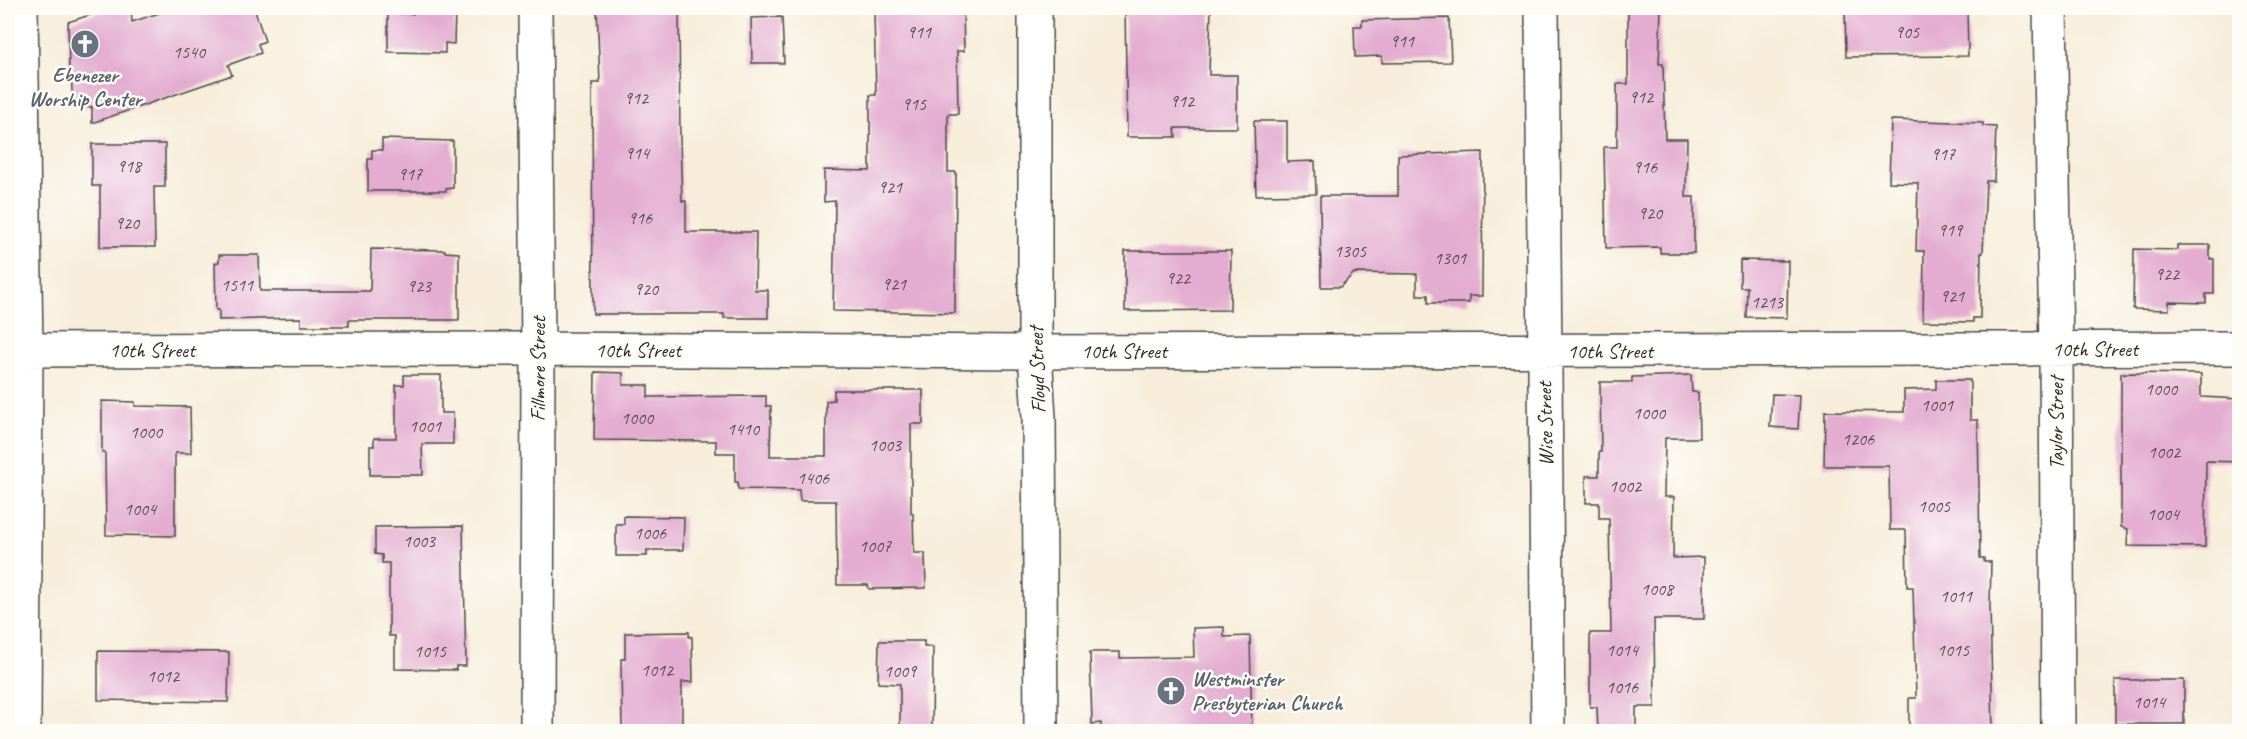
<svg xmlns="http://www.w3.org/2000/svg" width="2247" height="739" font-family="Caveat,sans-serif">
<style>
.building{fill:#e3acd0}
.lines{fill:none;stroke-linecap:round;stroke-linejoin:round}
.minor-casing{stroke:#4a4845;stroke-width:36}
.minor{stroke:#fff;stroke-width:33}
.labels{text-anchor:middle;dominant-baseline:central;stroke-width:5;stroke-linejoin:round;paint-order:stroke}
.number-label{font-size:18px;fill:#594b54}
.worship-label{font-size:21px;font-weight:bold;fill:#5b616d;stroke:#fdfcf7}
.street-label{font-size:21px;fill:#2b2b2b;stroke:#fdfcf7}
</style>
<rect width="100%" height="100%" fill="#fdfcf7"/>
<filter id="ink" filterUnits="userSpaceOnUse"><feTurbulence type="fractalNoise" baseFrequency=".0167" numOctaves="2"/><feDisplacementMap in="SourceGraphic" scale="12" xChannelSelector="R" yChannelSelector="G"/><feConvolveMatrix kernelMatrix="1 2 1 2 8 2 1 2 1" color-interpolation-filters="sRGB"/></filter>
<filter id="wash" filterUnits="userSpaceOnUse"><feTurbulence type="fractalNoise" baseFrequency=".008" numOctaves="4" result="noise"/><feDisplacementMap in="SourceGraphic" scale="24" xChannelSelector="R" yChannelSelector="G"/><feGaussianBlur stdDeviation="1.35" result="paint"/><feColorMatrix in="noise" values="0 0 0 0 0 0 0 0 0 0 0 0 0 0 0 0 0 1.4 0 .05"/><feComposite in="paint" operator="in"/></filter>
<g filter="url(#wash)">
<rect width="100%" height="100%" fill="#f7edda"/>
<g id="blocks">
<path class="building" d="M112,8h19l1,14 42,-14h80l11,33 -7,3 3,9 -33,12 4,10 -140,48v-16l-19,-1 -2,-33h-2l-1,-51z
M413,8h30v4h12l-1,32 -9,-1v10l-57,-1v-39l25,1z
M597,8h82l1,132 2,61h4v31h70l-1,58h13v28h-44v-4h-131l-1,-231h8z
M900,8h54v4h9l1,39h-7l1,63h-10v58h8l-1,141 -122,-2 2,-110 -11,1v-32l46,1v-76h6l-2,-82h26z
M1125,8h86l-2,67h28v53h-62l1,9h-49z
M1628,8h33l-2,56h4l2,75h22l-1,58h8v56h-34v-6l-54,1 -2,-101h13v-63h11z
M1845,8h122l1,48 -122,1z
M782,17l2,46h-32l-1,-45z
M1449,18l2,44 -69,1v-7l-27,1 -1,-31h8v-6z
M1891,120l92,3v3l13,1 -2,54h-8l-3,72h-2l-1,65h-7v4l-50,-1 1,-70h-8l2,-68 -29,-1z
M1254,121h33v41l28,-1 1,33 -60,1z
M382,139l71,2v47l-7,1v2h-78v-32h4v-9h10z
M92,144h73v43h-11l1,60h-55v-61h-8z
M1483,152l-1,144h-13v7h-41v-8h-11v-21l-63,-1 -14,14h-19l-1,-91h78v-41z
M2177,245h33v14h4v35h-8v9l-37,-1v8l-36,-1 1,-60 43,1z
M371,249l74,1v2l14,1v67h-110v6h-48v-8l-82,2v-10h-3l-1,-47 4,-1v-7h40l1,36h110z
M1125,251h106l-1,59 -105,1z
M1740,260l48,1 -1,57 -41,-1 1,-30h-7z
M595,372l28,1v12h25v12l118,-1v10h5l-1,50h56v-55l8,-1v-10h89v34h-12v89h2l1,40h11l1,35 -57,1 -1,-4h-31l-1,-84h-36l-1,-11 -61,-1v-7h-3v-29h-19v-12l-122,-1z
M2121,373l80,1v23l39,2v63l-34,-1 -1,86 -78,-1 1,-17 -7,-2z
M404,375h37v38h12v31h-31l1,31h-53v-29h4v-8h22v-53h8z
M1691,375l1,17h6l1,46h-34l-1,59h10l-1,61 31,-1v62h-50l1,88h-19v25h-38l-1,-25h-7v-74h21l-2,-115h-10v-15h-13v-27h13v-24h2l-1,-70h32v-5z
M1936,380h34v40h8l2,138h4v4h7l-1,43 3,127h-84v-34h7l-3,-111h-6l-1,-57h-16l-1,-64h-65l1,-55 79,1v-22l32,-1z
M1772,394l28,1 -2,34 -28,-2z
M102,401l33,1v4l55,1 1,46h-16v83l-69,-1 -1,-83h-3z
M624,516l60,1 -1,33h-36v6h-31v-32h8z
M463,526l3,140h-10v4l-61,-1v-33h-6v-73h-7v-8l-7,-1v-27z
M1224,627v10l26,-1 2,96h-151v-9l-9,1 -2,-72h30v6l74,-1 -1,-29z
M689,632v5h3l1,45h-11v50h-60l-1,-73h4v-26z
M879,641h45v6h9l-1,85h-32v-48l-22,-1z
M98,651l131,1 -1,50 -130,-2z
M2115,680h69v44h-69z"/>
</g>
</g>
<g filter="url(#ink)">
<use href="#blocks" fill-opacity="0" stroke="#4a4845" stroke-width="1.5"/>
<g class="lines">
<g class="minor-casing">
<path id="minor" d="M21,8l5,342 -2,382
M535,8l3,341 -1,383
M1035,8v344l4,66 2,314
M1542,8l6,724
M2050,8l6,341 2,383
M8,350l530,-1 497,3 1205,-4"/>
</g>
<use href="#minor" class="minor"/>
</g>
</g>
<defs>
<g id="church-disc" transform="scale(1.5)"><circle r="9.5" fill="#6b7280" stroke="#fdfcf7"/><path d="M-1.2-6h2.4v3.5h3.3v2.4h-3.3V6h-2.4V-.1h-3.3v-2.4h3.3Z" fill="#fff"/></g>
</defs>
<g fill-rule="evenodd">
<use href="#church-disc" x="85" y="44"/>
<use href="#church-disc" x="1171" y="691"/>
</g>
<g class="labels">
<g class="number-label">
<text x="919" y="32">911</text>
<text x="1907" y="32">905</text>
<text x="1402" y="41">911</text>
<text x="189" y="52">1540</text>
<text x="1641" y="97">912</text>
<text x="636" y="98">912</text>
<text x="1182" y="101">912</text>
<text x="914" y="104">915</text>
<text x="637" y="153">914</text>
<text x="1943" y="154">917</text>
<text x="129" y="166">918</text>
<text x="1645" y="167">916</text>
<text x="410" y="174">917</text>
<text x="890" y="187">921</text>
<text x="1650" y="213">920</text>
<text x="640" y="218">916</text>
<text x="127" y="223">920</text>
<text x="1950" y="230">919</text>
<text x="1350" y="251">1305</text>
<text x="1450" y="258">1301</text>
<text x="2167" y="274">922</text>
<text x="1178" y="278">922</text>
<text x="894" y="284">921</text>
<text x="237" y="285">1511</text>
<text x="419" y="286">923</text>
<text x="646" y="289">920</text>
<text x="1952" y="296">921</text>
<text x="1767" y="302">1213</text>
<text x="2161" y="389">1000</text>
<text x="1937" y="405">1001</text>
<text x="1649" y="413">1000</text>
<text x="637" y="418">1000</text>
<text x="425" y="426">1001</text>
<text x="743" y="429">1410</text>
<text x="146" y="432">1000</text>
<text x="1858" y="439">1206</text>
<text x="885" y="445">1003</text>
<text x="2164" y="452">1002</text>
<text x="813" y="478">1406</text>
<text x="1625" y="486">1002</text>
<text x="1934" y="506">1005</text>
<text x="140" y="509">1004</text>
<text x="2163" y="514">1004</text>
<text x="650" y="533">1006</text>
<text x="419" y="541">1003</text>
<text x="875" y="546">1007</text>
<text x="1657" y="589">1008</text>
<text x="1956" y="596">1011</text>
<text x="1622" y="650">1014</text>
<text x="1953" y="650">1015</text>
<text x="430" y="651">1015</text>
<text x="657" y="670">1012</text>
<text x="900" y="671">1009</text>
<text x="163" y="676">1012</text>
<text x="1622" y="687">1016</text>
<text x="2149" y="702">1014</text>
</g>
<g class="worship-label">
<text x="85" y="75">Ebenezer<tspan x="85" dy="24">Worship Center</tspan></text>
<text x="1192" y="679" text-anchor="start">Westminster<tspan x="1192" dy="24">Presbyterian Church</tspan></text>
</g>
<g class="street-label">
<text x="2095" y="349">10th Street</text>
<text x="152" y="350">10th Street</text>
<text x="638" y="350">10th Street</text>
<text x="1124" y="351">10th Street</text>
<text x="1610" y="351">10th Street</text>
<text transform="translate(538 369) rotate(-90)">Fillmore Street</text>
<text transform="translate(1037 370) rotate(-92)">Floyd Street</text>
<text transform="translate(2056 423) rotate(-90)">Taylor Street</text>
<text transform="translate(1545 424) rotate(-91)">Wise Street</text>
</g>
</g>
<rect width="2247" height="739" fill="none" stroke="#fdfcf7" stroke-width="30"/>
</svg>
